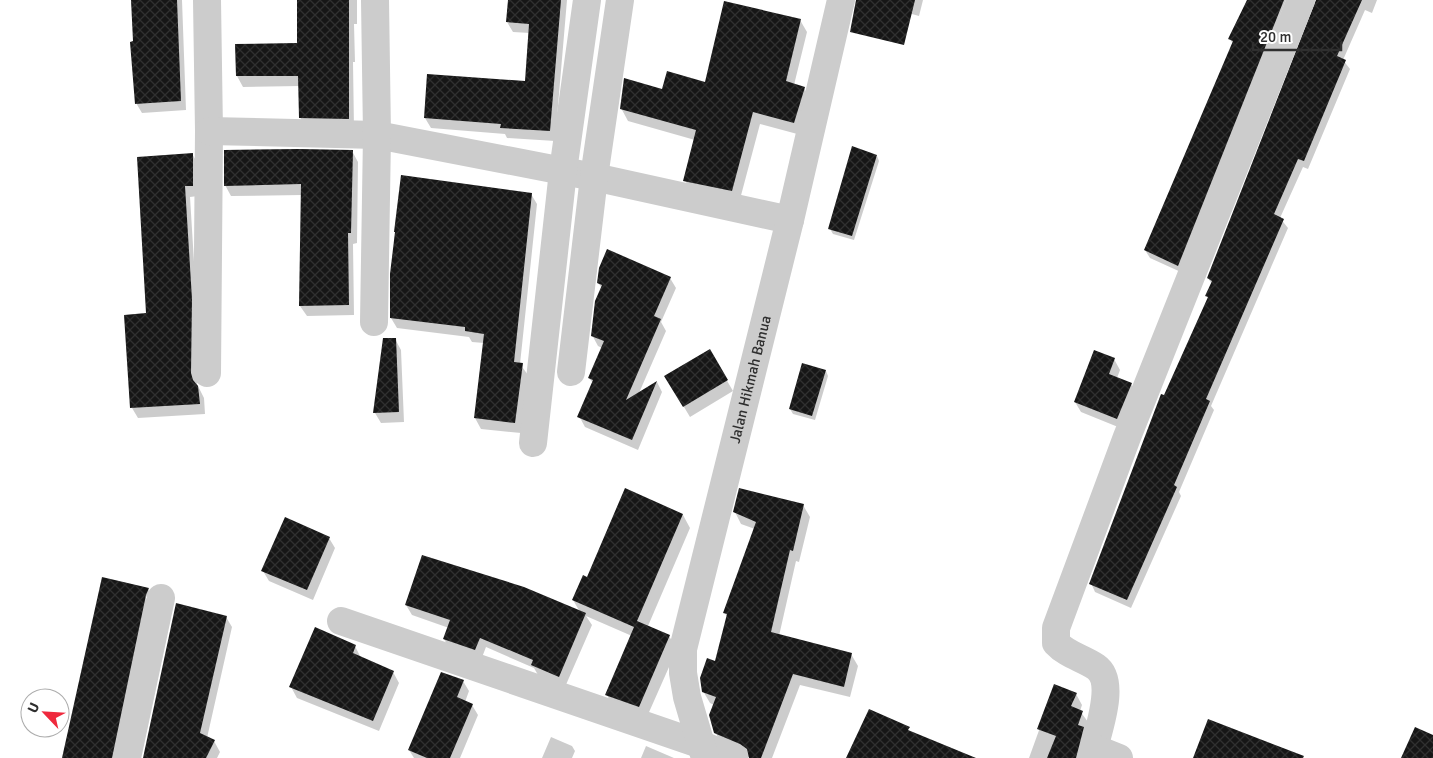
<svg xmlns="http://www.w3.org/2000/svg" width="1433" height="758" font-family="Signika,sans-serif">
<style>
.shadow{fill:#0003}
.building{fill:url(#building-cross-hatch)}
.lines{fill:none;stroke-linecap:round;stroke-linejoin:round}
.minor{stroke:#ccc;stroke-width:28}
.labels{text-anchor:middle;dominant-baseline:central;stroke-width:5;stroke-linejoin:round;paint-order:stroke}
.street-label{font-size:15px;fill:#2f2f2f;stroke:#fff}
</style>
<defs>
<pattern id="building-cross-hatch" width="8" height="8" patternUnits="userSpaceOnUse" patternTransform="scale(1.25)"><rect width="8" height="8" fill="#161616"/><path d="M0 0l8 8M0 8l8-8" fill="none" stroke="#303030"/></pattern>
</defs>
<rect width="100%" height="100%" fill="#fff"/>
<path class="shadow" d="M132,0h50l4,110 -44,3 -6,-10z
M298,0h59v24h-3l1,38h-2l1,67 -48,-1 -6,-11v-31l-57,1 -6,-11v-31l62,-1z
M509,0h58l-12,141 -48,-3 -2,-4 -74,-6 -6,-10 101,-36 4,-49 -17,-1 -6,-10z
M861,0h62l-4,16z
M1247,0h39l-103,273 -33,-15 -5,-8 88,-206 -3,-5z
M1328,0h49l-5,13 -7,-3 -22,50 7,9 -42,100 -5,-2 -23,51 8,10 -77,178 3,4 -35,82 2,4 -50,112 -36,-16 -4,-9 73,-186 44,-99 -1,-2 5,-12 -4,-6z
M800,20l7,12 -13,53 10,3 7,12 -10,35 -41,-11 -21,79 -47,-10 -7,-13 10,-40 -67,-19 -7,-13 42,-18 42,-7z
M352,151l6,11 -1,81 -4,1 1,71 -47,1 -7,-10 2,-111 -71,1 -6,-11z
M192,154l7,11 -1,31 -8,1 7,113v74l7,14 1,16 -67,4 -6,-10 -6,-92 21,-2z
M877,156l2,5 -25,79 -21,-6 -3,-5z
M402,177l129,17 6,10 -17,160 8,11 -7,58 -40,-4 -6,-11 9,-75 -12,-1 -3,-5 -72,-9 -6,-10 4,-86z
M670,278l6,10 -15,34 5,9 -27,62 18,-11 5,10 -24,58 -53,-23 -6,-11 14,-33 -4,-5 13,-30 -4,-2 -6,-11 10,-47 -4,-5z
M395,339l6,11 3,72 -23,1 -6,-10z
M709,350l24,41 -43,26 -24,-40z
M1114,359l6,11 -3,8 14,6 6,10 -14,35 -42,-17 -6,-10z
M826,371l2,5 -13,44 -22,-6 -3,-5z
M803,505l7,12 -11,45 -3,-1 -17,75 72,18 7,12 -8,31 -50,-12 -28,73h-22l-28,-14 -7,-12 -1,-27 -4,-2 -7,-12 13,-28 11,-46 -2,-4 30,-84 -14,-5 -6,-12z
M683,515l7,13 -42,98 21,10 8,13 -31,70 -32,-11 -7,-13 25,-59 -46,-20 6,9 -27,62 -27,-12 -4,-7 -48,-21 -5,13 -31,-10 -6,-11 5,-11 -37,-13 -6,-10 174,7 -7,-12 15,-22z
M329,538l6,10 -22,52 -44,-19 -6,-10z
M148,589l6,10 -9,-3 6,10 -32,152h-56z
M226,617l6,10 -25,111 7,3 6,11 -3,6h-73z
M355,646l6,12 32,14 6,11 -20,48 -82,-33 -6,-11z
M463,681l6,10 -4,11 7,3 6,10 -18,43h-46l-5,-8z
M1055,686l21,8 6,11 -2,6 8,11 -4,36h-55z
M551,737l21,9 3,5 -3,7h-30z
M646,746l28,12h-33z"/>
<path class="building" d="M131,0h46l4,101 -46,3 -5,-62 3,-1z
M297,0h52v119l-50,-1 -1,-42h-62l-1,-32 62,-1z
M508,0h53l-11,131 -50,-3 1,-4 -77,-6 3,-44 98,7 4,-57 -23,-2z
M856,0h59l-11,45 -54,-13z
M1247,0h37l-106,266 -34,-16 89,-209 -5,-2z
M1316,0h46l-25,56 9,4 -42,101 -6,-2 -24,55 10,5 -78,180 4,2 -36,84 3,2 -50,113 -38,-16 72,-190 3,1 44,-98 -3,-1 7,-15 -5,-3z
M724,1l77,18 -15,62 19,6 -11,36 -41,-11 -21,79 -49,-10 13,-51 -76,-21 4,-31 38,11 5,-18 38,11z
M852,146l25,9 -25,81 -24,-7z
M299,149l54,1 -2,83h-3l1,72 -50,1 2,-122 -77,2v-36z
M193,153v33h-8l7,113 -1,74 2,7 5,6 2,18 -70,4 -6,-93 22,-2 -9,-156z
M401,175l131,18 -18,169 9,1 -8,60 -41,-5 10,-84 -19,-3v-4l-75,-9v-44l5,-42h-1z
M607,249l64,28 -17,39 7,3 -35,81 31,-19 -25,59 -55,-23 16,-37 -5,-2 16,-37 -13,-5 4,-35 7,-16 -5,-2 2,-15z
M383,338h13l3,74 -26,1z
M710,349l18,31 -45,27 -19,-31z
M1094,350l21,8 -6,16 23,9 -15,36 -43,-17z
M802,363l24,7 -14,46 -23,-7z
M625,488l58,26 -46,107 33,14 -31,72 -34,-12 29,-68 -62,-27 11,-25 4,2z
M739,488l65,16 -11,47 -3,-1 -19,82 81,21 -8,34 -51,-13 -32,84h-12l-2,-9 -7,-5 -26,-11 -5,-18 7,-18 -14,-5 -2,-14 7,-20 8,3 12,-47 -4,-1 33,-91 -23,-10z
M285,517l45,20 -23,53 -46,-19z
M422,555l102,32 62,26 -27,64 -28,-12 2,-5 -53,-22 -5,12 -32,-11 7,-19 -45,-15z
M102,577l47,11 -3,7 -34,163h-50z
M176,603l51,13 -27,117 15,7 -9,18h-63z
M315,627l41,18 -3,8 41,18 -21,50 -84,-34z
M441,672l23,8 -7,17 16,7 -23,54h-23l-19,-8z
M1054,684l23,9 -6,13 12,5 -5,14 6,2 -8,31h-29l9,-22 -19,-7z
M869,709l41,18 -2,3 68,28h-130z
M1208,719l96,37 -1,2h-110z
M1415,727l18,8v23h-32z"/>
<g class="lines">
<g class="minor">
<path d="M207,0l2,131 -2,242"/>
<path d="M209,131l168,4 217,42 196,43"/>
<path d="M374,322l3,-187 -2,-135"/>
<path d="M571,372l23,-195 26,-177"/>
<path d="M533,443l30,-272 24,-171"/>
<path d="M341,621l361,124 32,13"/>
<path d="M1094,748c5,-20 22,-67 2,-81 -13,-9 -29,-12 -40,-24v-15l71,-191 174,-437"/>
<path d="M127,758l34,-160"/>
<path id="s1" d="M705,758l-18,-61 -4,-24v-24l107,-429 51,-220"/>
<path d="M1091,758l3,-10 25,10"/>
</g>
</g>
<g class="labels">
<g class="street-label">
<text stroke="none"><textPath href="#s1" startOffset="390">Jalan Hikmah Banua</textPath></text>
</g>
</g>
<g transform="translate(45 713) rotate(295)"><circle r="24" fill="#ffffff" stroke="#acacac"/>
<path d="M0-4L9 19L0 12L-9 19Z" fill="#ef293d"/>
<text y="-8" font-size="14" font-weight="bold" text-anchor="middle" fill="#2f2f2f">U</text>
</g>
<path d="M1253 42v8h88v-8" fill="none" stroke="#2f2f2f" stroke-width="2.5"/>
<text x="1260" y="42" font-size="15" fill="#2f2f2f" stroke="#ffffff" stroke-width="4" paint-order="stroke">20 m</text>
</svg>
